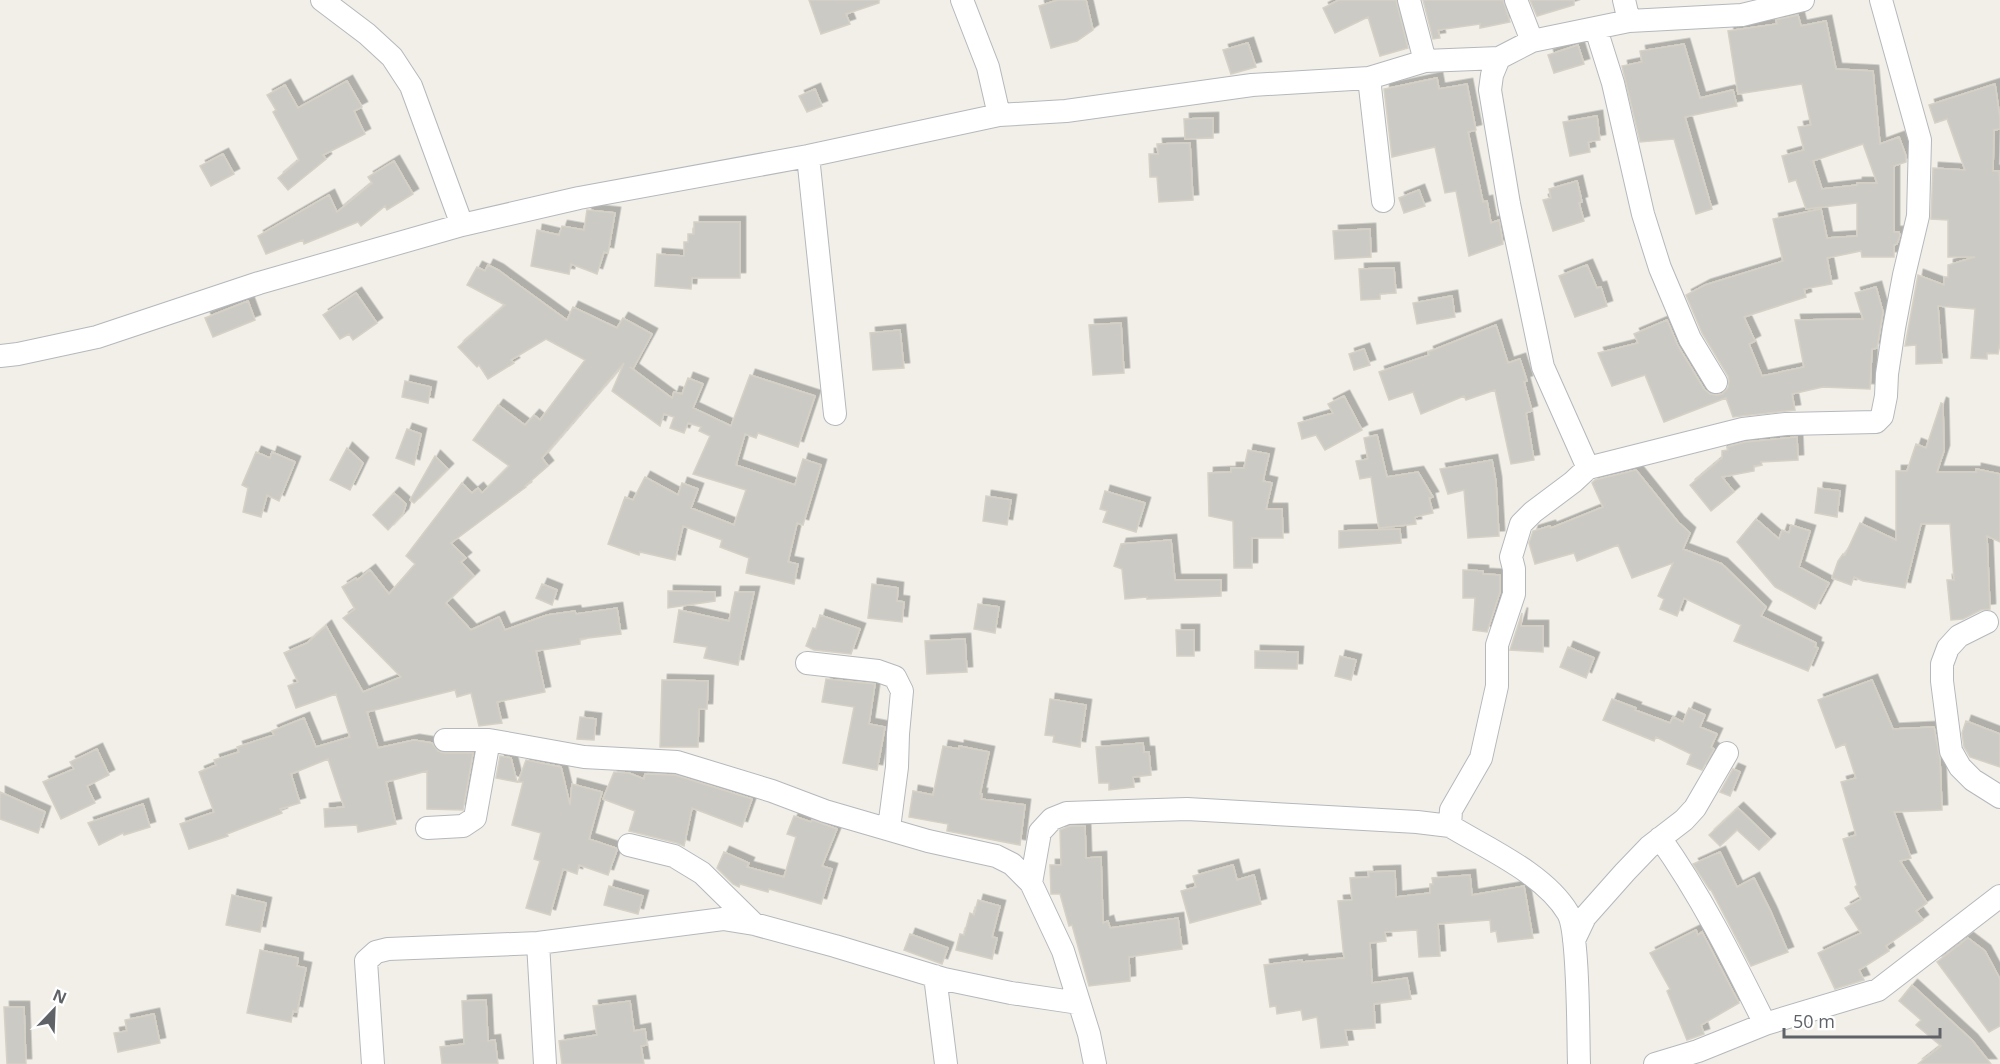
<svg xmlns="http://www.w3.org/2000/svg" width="2000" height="1064" font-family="'Open Sans',sans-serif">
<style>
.building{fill:#cccac5;stroke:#d6d1c6;stroke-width:1.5;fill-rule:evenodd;filter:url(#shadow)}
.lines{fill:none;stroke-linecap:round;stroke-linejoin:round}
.minor-casing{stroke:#b5b8bc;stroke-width:24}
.minor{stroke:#fff;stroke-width:22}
</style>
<defs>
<filter id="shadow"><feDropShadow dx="5.5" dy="-5.5" stdDeviation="0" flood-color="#0004"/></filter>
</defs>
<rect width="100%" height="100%" fill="#f1efe8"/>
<path class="building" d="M809,0h70v3l-33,11 4,10 -29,10z
M1058,0h28l7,30 -16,11 -26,7 -12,-42z
M1339,0h57l12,48 -28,8 -12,-39 -33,16 -12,-25z
M1423,0h80l7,22 -30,6v-4l-42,6 2,8 -7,1z
M1530,0h44v5l-37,11z
M1798,15l3,11 25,-5 10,48 37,2 7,73 19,-7 7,19v6l-12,4v66h5l1,3 -3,9 -3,1v12h-32l-1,-6 -34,7 5,26 -28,5 2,8 -62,20 11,24 -6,3 13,32 42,-9 -9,-47 68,-1 -8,-26 21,-6 7,25 -6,36 -5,1 -2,40 -47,-2 -31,7 3,16 -62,7 -7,-19 -62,24 -19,-47 -33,11 -14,-33 40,-10 -4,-9 33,-14 11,26 26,43 6,5 7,1 5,-1 6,-6 1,-7 -1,-5 -26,-43 -16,-38 19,-10 78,-24 -10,-42 48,-10 6,29 30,-2v-33l-51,6 -10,-29 -7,2 -7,-26 22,-6 -6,-23 13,-2 -9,-41 -64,10 -10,-63 49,-7 -1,-4zM1863,144l14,39h-20v2l-35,4 -9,-28z
M1248,43l8,24 -25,7 -8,-24z
M1684,44l16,54 33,-8 4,16 -52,11 27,92 -16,5 -22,-75 -34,3 -18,-76 20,-4 -2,-11z
M1578,45l6,19 -30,9 -6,-18z
M1437,78l2,11 28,-5 9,46 -8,2 15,70 4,-1 4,22 8,-3 4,24 -34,12 -13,-65 -11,2 -10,-46 -43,10 -8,-68z
M347,81l15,26 -8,4 11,23 -42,21 3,4 -38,31 -10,-12 21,-18 -26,-48 3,-2 -9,-15 18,-10 13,23z
M1995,84l5,34v11l-6,1 -1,41h6l1,13v159l-2,11 -11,-1v6l-16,-1 4,-49 -37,-3 4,57 -26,1v-19l-11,1 13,-71 26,10v-8h4v-12l27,-8h-27v-37l-17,-1 2,-51 32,2 -18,-51 -12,4 -6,-18z
M815,89l7,17 -15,6 -8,-16z
M1597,116l3,24 -12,2 2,10 -20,4 -7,-34z
M1213,118v20l-28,1 -1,-20z
M1190,143l3,57 -34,2 -2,-25h-7l-1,-23h9l-1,-10z
M223,154l11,20 -23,12 -11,-20z
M394,161l19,33 -26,16 -2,-4 -24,20 -3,-4 -54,22 -1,-4 -37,14 -8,-18 71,-41 8,17 35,-29 -4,-6z
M1577,181l5,21 -3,1 5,18 -31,10 -10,-31 8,-2 -2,-9z
M1419,190l6,16 -21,7 -5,-15z
M587,210l28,3 -7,40 -4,-1 -7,22 -26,-10 -2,10 -38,-8 6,-36 22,5 3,-9 22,4z
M694,222h46v56h-48l-1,11 -36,-3 2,-32 27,2v-14h4v-8h6z
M1370,229l1,28 -36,2 -2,-28z
M488,265l10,5 69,50 6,-13 44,21 6,-10 29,16 -19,35 -3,-2 42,31 2,-6 8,2 6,-16 15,6 -10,24 38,18 19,-51 65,21 -17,51 -40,-14 -2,5 -11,-4 -9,31 59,20 8,-26 18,6 -18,60 -6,-2 -9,39 10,2 -4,20 -48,-11 3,-15 -29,-11 2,-7 -39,-14 -8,34 -35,-8 -1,3 -31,-11 17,-47 8,3 12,-23 33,18 4,-12 16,6 -7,19 43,17 12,-35 -53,-16 17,-38 -11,-5 2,-4 -13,-4 -4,10 -14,-5 4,-11 -10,-3 -4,12 -48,-35 12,-28 -82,95 6,8 -23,20 1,1 -75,56 15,15 -5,4 13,14 -28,27 25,27 28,-13 6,13 42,-15 28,-4 1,3 41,-6 4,26 -41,5v5l-44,7 9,41 -48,10 5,21 -23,3 -8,-33 -14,4 -2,-7 -88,22 11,36 36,-8 18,3 6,8 6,2h29l-10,57 -36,-1v-38l-41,11 10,42 -38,8 -1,-7 -32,2 -1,-18 20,-2 -16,-48 -37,15 9,29 -20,6 2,4 -55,21 1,2 -39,13 -9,-25 34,-12 -15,-40 17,-7 -2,-5 25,-8 -2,-5 37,-12 -2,-4 32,-13 12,29 34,-10 -14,-43 -40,14 -8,-22 10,-4 -14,-29 23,-10 19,-17 37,66 38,-15 -58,-59 12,-9 -13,-22 14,-9 1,2 13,-10 19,24 26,-30 -9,-8 56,-73 10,10 6,-5 4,5 27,-27 -36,-26 25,-35 27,20 9,-10 6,5 45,-60 -39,-21 -35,21 3,3 -26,16 -9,-14 -2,2 -19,-20 47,-42 -38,-20 10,-18 8,4z
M1587,265l10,23 4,-1 6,19 -32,11 -16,-41z
M1394,268l2,25 -16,1v5l-19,1 -2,-31z
M356,293l21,30 -24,17 -4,-6 -9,5 -17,-24z
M1452,296l3,21 -38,7 -4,-21z
M248,301l7,19 -42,17 -8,-19z
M1121,323l3,50 -31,2 -4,-50z
M1496,325l12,38 12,-4 7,22 -3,1 8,29 -6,2 8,47 -23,4 -16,-74 -29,10 -2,-4 -43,18 -8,-22 -24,8 -10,-28 50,-17 -1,-3z
M900,330l4,38 -31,2 -3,-37z
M1364,349l6,16 -16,5 -5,-16z
M405,381l26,6 -3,16 -26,-6z
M1344,396l18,34 -37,20 -9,-15 -14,4 -4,-16 35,-10 -5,-9z
M1941,403l2,1 1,47 -7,21h39v-3l24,5v68l-13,-6 3,73 -9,1 -18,9 -12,1 -4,-40h7l-4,-56h-29l-16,64 -42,-7 -9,-4 -3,8 -19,-7 6,-17 5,-7 2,1 15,-32 36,17v-69h11l9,-27 10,4z
M407,429l14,5 -7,31 -18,-7z
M1377,435l10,42 31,-5 15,25 -4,1 4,15 -18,4 1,7 -37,4 -8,-51 -11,2 -4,-18 12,-2 -4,-21z
M1797,437l1,23 -37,2 1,3 -8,1v5l-32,6 12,15 -23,19 -21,-26 32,-27v-7l6,-1 -1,-3 18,-5z
M347,448l16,15 -13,27 -20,-10z
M1248,450l21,4 -6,27 9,2 -6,26h16l1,29h-31v30h-18l-1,-47 -24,-5 -1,-43 23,-1v-4h13z
M256,452l14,6 2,-6 23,10 -16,39 -12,-6 -6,22 -18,-5 5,-24 -6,-3z
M435,456l13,13 -34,34 -4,-3z
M1492,460l4,22 3,54 -31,2 -4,-48 -16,4 -8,-25z
M1636,470l42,52 12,11 -7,16 39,15 44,43 -5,9 55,27 -1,4 3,1 -10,23 -74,-30 7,-16 -57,-27 -7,18 -17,-7 4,-10 -6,-3 15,-33 -41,15 -14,-33 -41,16 -3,-8 -39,11 -6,-21 4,-12 17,-5 1,2 52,-21 -11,-24 3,-3z
M1818,488l22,3 -3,26 -22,-4z
M1105,491l40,12 -9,29 -33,-10 4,-11 -7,-2z
M394,493l12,11 -3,10 -15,16 -15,-15z
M986,496l25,4 -4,25 -24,-4z
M1756,519l23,20 3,-9 7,3 2,-8 19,6 -11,36 30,16 -14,26 -40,-22 -38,-45z
M1400,529l1,14 -62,5v-17z
M1171,540l4,40h46v16l-74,3v-2l-22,2 -3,-30 -8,-3 7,-22z
M1463,570l20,1v3l17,1v17l-13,40 -14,-2 2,-32h-12z
M542,584l15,6 -5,15 -16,-7z
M872,584l26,4 -1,13 7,1 -2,20 -34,-4z
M668,591l47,1v9l-47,7z
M735,592h19l-16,73 -34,-7 3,-11 -33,-5 5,-32 50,11z
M978,604l21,3 -4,26 -21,-4z
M1522,613l-1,13h22v26l-33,-2z
M820,615l40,14 -9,25 -37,-4 -8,-4 7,-18 3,1z
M1176,630h18v26h-17z
M965,639l2,33 -40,2 -2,-33z
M1568,647l26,11 -8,20 -26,-11z
M1255,651l43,1 -1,17 -42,-1z
M1340,656l16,4 -5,20 -16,-4z
M826,679l49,5 -6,40 16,3 -8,43 -34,-7 11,-56 -32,-5z
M662,680l46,1 -1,28h-8l-1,38h-38z
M1872,680l21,49 41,-2 6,32 2,51 -48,2 17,46 -11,3 27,42 -11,8 7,9 -37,26 3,5 -30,19 5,10 -29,9 -17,-36 43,-20 -16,-25 16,-9 -6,-12 2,-2 -14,-46 13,-4 -15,-53 15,-4 -11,-34 -9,4 -18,-48z
M1050,699l36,6 -6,42 -27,-5 1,-6 -9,-1z
M1612,699l24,9 -1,2 35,13 3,-6 10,5 6,-14 16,7 -5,12 17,7 -6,13 3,2 -12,21 -15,-6 4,-10 -35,-17 -2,4 -51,-21z
M580,717l16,2 -2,21 -17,-1z
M1966,721l34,13v33l-30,-10 -6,-10 -2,-14z
M1143,743l1,9h5l2,23 -18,2 1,10 -25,3v-7h-10l-3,-36z
M943,746l16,3v-3l30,6 -9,42h2l-1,5 44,6 -5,40 -73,-14 1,-7 -39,-7 4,-26 20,4z
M97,749l12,26 -22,11 8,17 -34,16 -18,-37 31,-13 -4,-7z
M500,756l11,2 6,24 -21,-4z
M526,760l35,7 9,38 2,-21 30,8 -13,47 27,9 1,2 -9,25 -29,-10 -2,9 -14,-5 -13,46 -24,-7 14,-47 -6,-2 7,-26 -29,-8 11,-43h-5z
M1733,769l7,3 -10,24 -10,-4z
M614,772l15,1 15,6 1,-5 30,1 77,24 -10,28 -50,-19 -8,38 -7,-3 -48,-12 6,-20 -32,-12z
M0,792l45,20 -7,21 -38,-14z
M143,804l7,23 -26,8 -1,-2 -24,12 -11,-22z
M1738,808l32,31 -11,11 -22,-20 -17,16 -11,-11z
M794,816l17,6 1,-2 25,9 -15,37 10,3 -11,35 -52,-15 -1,3 -28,-8 -1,3 -6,-3 -16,-16 7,-16 25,11 -2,4 37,10 12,-40 -9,-3z
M1070,826h15l1,32 15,-1 2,66 5,-2 2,7 68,-10 4,31 -53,8 1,24 -41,5 -17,-61 -3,1 -9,-32h-9l-1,-29h11l-1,-35z
M1720,852l17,35 17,-9 17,34 17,40 -37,14 -40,-76h-1l-17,-26z
M1233,865l4,15 17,-5 7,29 -71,19 -9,-32 15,-4 -3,-11z
M1395,871l1,26 34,-4v-9h3l-1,-6 38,-3 2,20 52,-9 9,52 -35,4 -2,-11 -5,1 -1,-12 -52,4 2,32 -21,1 -2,-27 -32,2 1,9 -16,2 2,40 35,-5 4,21 -37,5 1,24 -30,2 3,15 -27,3 -4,-31 -14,3 -2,-10 -24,4 -1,-8 -6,1 -6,-42 38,-5v2l42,-4 -6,-57 14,-1 -2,-22 19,-1 -1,-5z
M609,886l34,10 -5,18 -34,-9z
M232,895l34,8 -6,29 -34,-7z
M978,900l22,6 -8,31 5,1 -5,21 -36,-9 4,-16 4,1 6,-22 4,2z
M1696,930l2,5 4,-3 37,71 -38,22 3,9 -17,6 -20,-49 3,-2 -20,-36z
M910,934l38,14 -6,16 -38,-14z
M1968,938l17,13 15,28v47l-11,6 -52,-70z
M260,950l38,8 -1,8 9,2 -9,44 -4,-1 -2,11 -44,-9z
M1912,985l60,55 19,24h-73l23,-18 -25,-21 5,-5 -22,-19z
M486,1000l2,41 7,-1 3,24h-56l-2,-17 24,-3 -2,-43z
M630,1001l4,30 11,-2 2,16 -6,1 3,18h-82l-3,-23 38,-6 -4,-29z
M4,1007h20l2,57h-19z
M154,1014l6,29 -42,9 -4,-19 13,-2 -2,-11z"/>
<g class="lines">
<g class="minor-casing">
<path id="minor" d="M322,0l45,34 25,23 19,29 51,139
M1409,0l16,61
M1516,0l16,41
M1624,0l5,21
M1596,29l17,54 30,131 17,54 30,71 26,43
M1369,78l14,123
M999,115l67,-4 186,-26 117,-7 56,-17 74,-3
M808,156l27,258
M0,356l18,-2 79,-17 162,-54 203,-58 117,-27 229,-42 191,-41 -11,-48 -26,-67
M1588,468l155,-39 43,-5 90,-2 6,-6 4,-20 1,-22 7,-46 10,-53 14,-59 2,-76 -39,-140
M1987,622l-28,14 -11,12 -6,16v17l9,70 9,16 13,13 27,17
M807,663l71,8 17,6 7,14 -4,43 -1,33 -8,61
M445,740h44l95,17 93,5 95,29 53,20 103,30 68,15 16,8 19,19 32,68 26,83 6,30
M427,828l36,-2 12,-8 14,-78
M1660,838c42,59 73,122 105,186
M629,845l45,11 28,17 52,51
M1031,883l9,-51 12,-13 15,-6 120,-4 230,13 33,4
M1574,940l11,-23 40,-45 24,-25 35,-27 11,-12 32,-55
M538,943l7,121
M935,976l11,88
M373,1064l-7,-103 10,-9 12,-3 150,-6 185,-24 31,5 81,22 109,33 67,14 68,10
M1579,1064c-1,-28 0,-132 -11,-151 -23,-39 -80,-64 -118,-87l1,-16 30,-52 16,-72v-41l17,-51v-25l-3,-12 10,-33 12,-12 40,-30 15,-14 -45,-101 -34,-163 -19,-114 2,-15 7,-17 33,-17 97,-20 113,-6 61,-15
M1655,1064l43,-13 67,-27 113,-34 122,-94"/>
</g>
<use href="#minor" class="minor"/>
</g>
<g transform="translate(54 1010) rotate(23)" stroke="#ffffff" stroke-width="4.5" paint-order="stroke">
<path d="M0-4.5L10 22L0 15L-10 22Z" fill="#5f6368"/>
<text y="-9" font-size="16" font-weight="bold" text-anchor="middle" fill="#5f6368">N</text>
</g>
<path d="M1784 1028v9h156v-9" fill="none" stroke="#5f6368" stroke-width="3"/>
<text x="1793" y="1028" font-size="18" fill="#5f6368" stroke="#ffffff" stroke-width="4.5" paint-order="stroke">50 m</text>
</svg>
